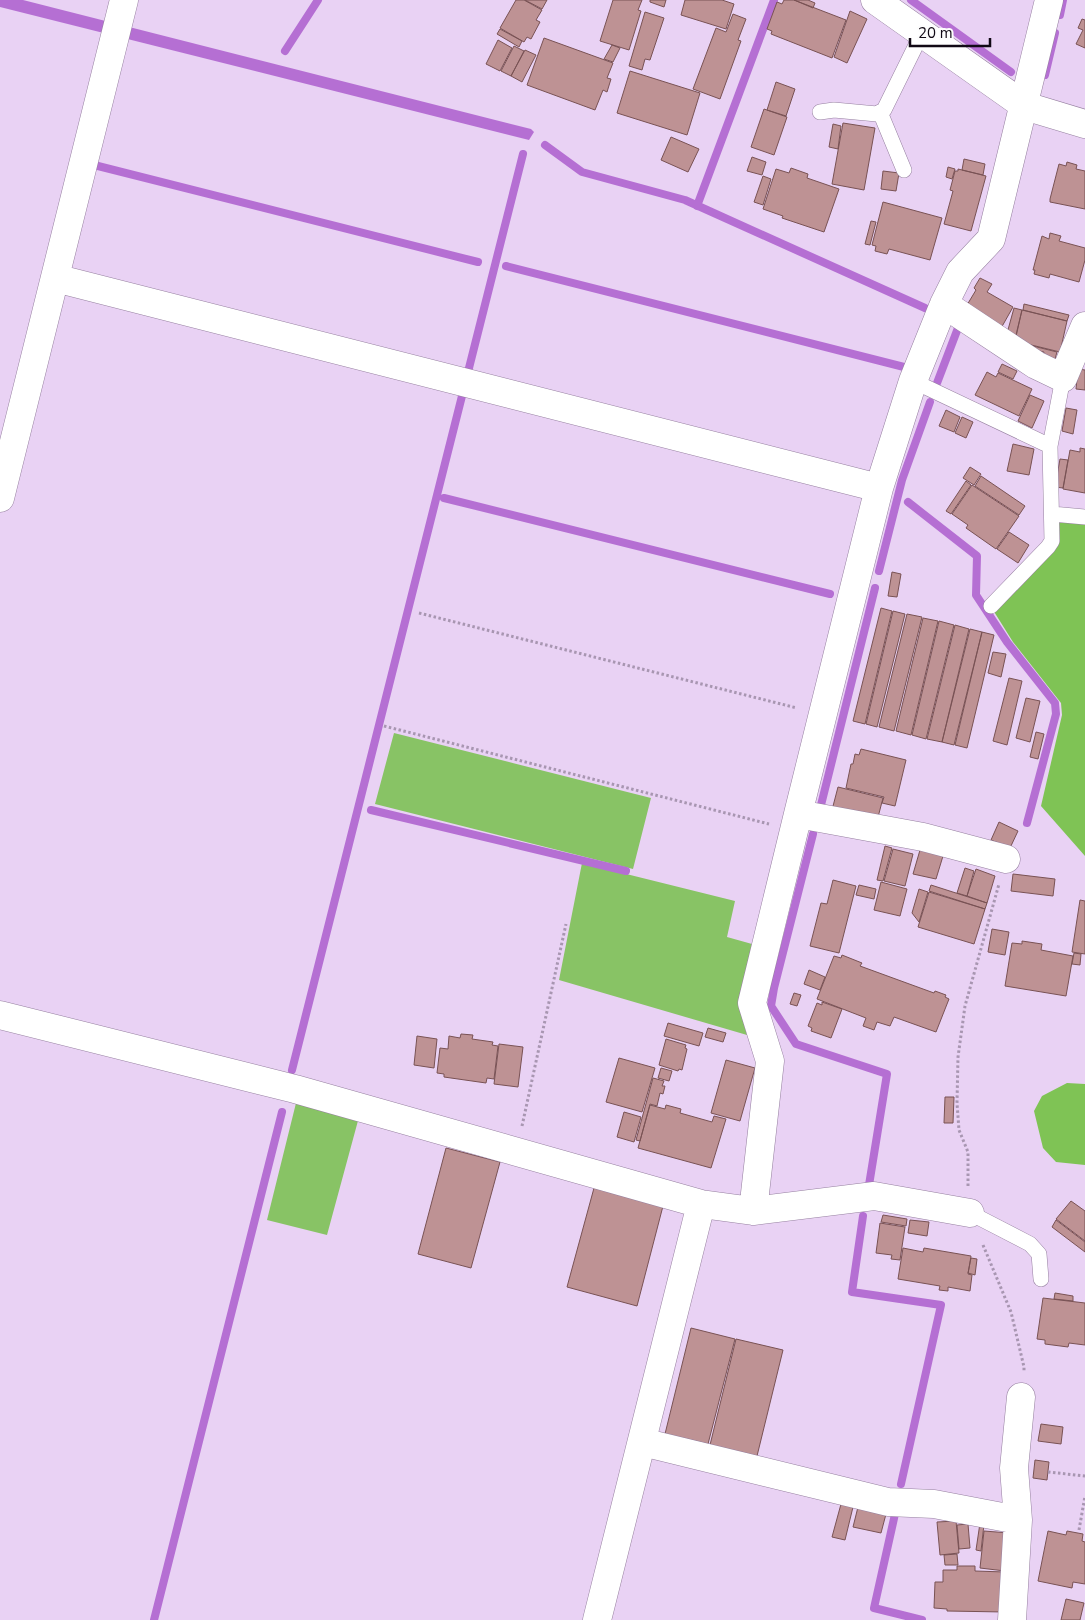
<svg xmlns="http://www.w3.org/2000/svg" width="1085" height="1620" font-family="'Nunito Sans',sans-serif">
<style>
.green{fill:#88c365}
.forest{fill:#7fc355}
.water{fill:#b56fd3}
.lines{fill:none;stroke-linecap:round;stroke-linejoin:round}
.stream{stroke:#b56fd3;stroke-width:8}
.building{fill:#be9294;stroke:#795254}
.lane-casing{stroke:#9680a0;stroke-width:16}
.street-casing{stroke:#9680a0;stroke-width:29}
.path{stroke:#a896b1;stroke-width:3;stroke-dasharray:2.5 2.5;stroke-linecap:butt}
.lane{stroke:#fff;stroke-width:15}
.street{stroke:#fff;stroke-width:28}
</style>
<rect width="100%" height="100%" fill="#e9d2f4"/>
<path class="green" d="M394,733l257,65 -18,71 -258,-65z
M582,863l153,38 -8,36 25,7 -14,59 9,32 -188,-55z
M297,1099l62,18 -32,118 -60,-15z"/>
<path class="forest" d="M1056,518l29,3v335l-44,-50 21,-91 -1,-12 -48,-61 -20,-32 59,-61z
M1067,1083l18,1v81l-29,-3 -13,-14 -9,-37 8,-15z"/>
<path class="water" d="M0,0h23l508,129 3,3 -5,8 -529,-133z"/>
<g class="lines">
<path class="stream" d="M911,0l100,72
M1060,15l3,-15
M285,51l33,-51
M1045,75l10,-42
M545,145l37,27 103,28 240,108
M94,165l384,97
M697,206l77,-206
M506,266l398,101
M469,368l54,-214
M937,383l21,-55
M444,498l386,96
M908,502l69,54 -1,39 31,47 48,61 1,11 -29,109
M879,571l23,-91 28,-78
M820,809l55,-221
M371,810l255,61
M813,834l-39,154 -3,18 25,38 91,30 -18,111
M292,1070l171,-678
M863,1216l-11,76 89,13 -40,179
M895,1514l-21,94 48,12
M154,1620l128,-508"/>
</g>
<path class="building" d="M516,0h8l18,10 -6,10 4,2 -9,17 -4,-2 -3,5 -24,-14z
M525,0h22l-5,9z
M613,0h29l-4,10 3,1 -12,39 -29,-9z
M650,0h16l-2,7 -14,-5z
M685,0h37l12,4 -8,25 -45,-14z
M784,0h10l52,20 -14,38 -61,-24 1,-3 -5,-2 10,-27 5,2z
M794,0h14l7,3 -2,5z
M850,11l17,8 -20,44 -13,-6z
M645,12l19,6 -14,42 -5,-1 -3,11 -13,-4z
M733,14l13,5 -8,21 3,1 -21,58 -27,-10 23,-61 10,4z
M1082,19l3,1v28l-9,-4 7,-14 -5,-2z
M500,29l22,12 -3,6 -22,-13z
M544,38l69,25 -6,15 4,1 -4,13 -4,-2 -8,20 -68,-25z
M498,40l14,8 -12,23 -14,-7z
M612,45l8,3 -7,14 -9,-3z
M514,46l10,5 -13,25 -10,-5z
M525,50l11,5 -14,27 -11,-6z
M630,71l70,22 -13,42 -70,-22z
M776,82l19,7 -9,27 -19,-6z
M764,109l23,8 -13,38 -23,-8z
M843,123l32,5 -11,62 -32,-6z
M833,124l8,2 -3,23 -9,-2z
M671,137l28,12 -11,23 -27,-12z
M752,157l14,5 -4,13 -15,-4z
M964,159l21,5 -2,11 -21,-5z
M1067,162l10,3 -1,4 9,2v38l-35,-7v-3l9,-35 7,2z
M948,167l7,2 -3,10 -6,-2z
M791,168l17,6 -1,4 32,11 -15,43 -42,-14 1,-2 -20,-7 13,-40 13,4z
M958,169l28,7 -15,55 -27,-7 9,-33 -3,-1 5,-19h3z
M883,171l16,2 -3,18 -15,-2z
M763,176l8,3 -8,26 -9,-3z
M883,202l59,16 -12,42 -41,-11 -2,5 -12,-3 1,-5 -4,-1z
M871,221l5,1 -6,23 -5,-1z
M1050,233l11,3 -2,5 26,7v12l-6,22 -29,-8 -1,4 -15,-4 1,-4h-2l9,-34 7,3z
M980,278l12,6 -5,8 26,15 -13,23 -36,-20 12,-20 -2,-2z
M1024,304l45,11 -2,6 -44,-11z
M1014,308l8,2 -7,29 -9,-2z
M1022,310l45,11 -7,31 -45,-11z
M1025,344l32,8 -2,7 -12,-3 1,-4 -20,-4z
M1002,364l15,7 -4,8 -15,-7z
M1078,369l7,1v20l-9,-1z
M987,372l9,5 2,-4 34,16 -13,27 -44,-21z
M1030,395l14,6 -12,27 -14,-7z
M1066,408l11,2 -4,24 -11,-3z
M946,410l14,7 -6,15 -15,-6z
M962,417l11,5 -7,16 -11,-5z
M1013,444l21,5 -5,26 -22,-4z
M1080,448l5,1v44l-22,-4 7,-39 10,2z
M1060,459l8,1 -5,28 -8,-1z
M970,467l11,7 -7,11 -11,-7z
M981,476l44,30 -6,9 -44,-29z
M966,481l5,4 -20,29 -5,-3z
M972,485l47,31 -23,33 -30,-21 2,-3 -16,-11z
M1009,532l20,13 -11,18 -21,-14z
M892,572l9,2 -4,23 -9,-1z
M881,608l11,3 -27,113 -12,-3z
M893,611l12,3 -28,113 -11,-3z
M907,614l15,3 -28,114 -15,-4z
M923,618l15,3 -27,114 -15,-4z
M939,621l15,4 -28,114 -14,-4z
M955,625l14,4 -27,113 -15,-3z
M970,629l12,3 -28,113 -12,-3z
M982,632l12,3 -27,113 -12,-3z
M993,652l13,2 -5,23 -13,-4z
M1009,678l13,3 -15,64 -14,-4z
M1026,698l14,3 -10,41 -14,-4z
M1036,732l8,2 -6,25 -8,-2z
M861,749l45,11 -11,46 -13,-3 2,-6 -38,-9 5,-24h2l2,-10 4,1z
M838,787l45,11 -6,23 -45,-11z
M999,822l19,9 -8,17 -19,-8z
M885,846l7,2 -9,33 -6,-1z
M893,849l20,5 -8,32 -21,-5z
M920,850l23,6 -7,23 -23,-5z
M965,868l9,3 -7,25 -10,-3z
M976,869l19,7 -8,27 -20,-7z
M1013,874l42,5 -2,17 -42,-5z
M833,880l23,6 -17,67 -29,-7 11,-43 6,1z
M881,882l26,7 -7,27 -26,-6z
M859,885l17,4 -2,10 -18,-4z
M931,885l56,18 -2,6 -56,-18z
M919,889l9,3 -9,30 -7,-9z
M929,892l56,17 -11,35 -56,-17z
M1080,900l5,1v53l-13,-2z
M992,929l17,3 -4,23 -17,-3z
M1022,941l20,3 -1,6 32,6 -7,40 -61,-10 7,-43 10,1z
M1074,953l7,1 -1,11 -8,-1z
M842,955l20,8 -2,3 74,27 1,-2 11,4 -1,2 4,2 -13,33 -42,-15 -4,9 -13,-4 -3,8 -11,-4 3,-8 -49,-19 17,-43 7,2z
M809,970l16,7 -5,13 -16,-6z
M794,993l7,2 -4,11 -7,-2z
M822,1002l20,7 -11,29 -20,-7 1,-3 -4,-2 9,-23 5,2z
M668,1023l35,10 -4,13 -35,-10z
M708,1028l18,5 -3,9 -18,-5z
M461,1034l12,1 -1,4 21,3 -1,3 6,1 -4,33 -7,-1 -1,5 -42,-6v-3l-7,-1 3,-25 8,1 1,-13 11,2z
M417,1036l20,3 -3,29 -20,-3z
M666,1039l20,6 -1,3 2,1 -5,21 -3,-1 -1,2 -19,-6z
M499,1044l24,3 -5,40 -24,-3z
M619,1058l36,10 -13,44 -36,-10z
M726,1060l29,8 -15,53 -29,-8z
M661,1068l11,3 -3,10 -11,-3z
M653,1078l11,3 -2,5h3l-2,8 -3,-1 -3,13 -7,-2 -10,37 -4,-1z
M945,1097h9l-1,26h-9z
M650,1105l15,4 1,-4 15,4 -1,4 32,9 2,-6 12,3 -15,49 -73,-20z
M624,1112l17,5 -7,25 -17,-5z
M446,1148l54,14 -29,106 -53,-14z
M594,1188l69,18 -26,100 -70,-19z
M1071,1201l14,10v30l-29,-22z
M883,1215l24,4 -1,7 -25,-4z
M910,1220l19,2 -2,14 -19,-3z
M1056,1220l29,22v10l-33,-25z
M880,1223l25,4 -5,33 -9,-1 1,-4 -16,-2z
M903,1248l20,4 1,-4 47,8 -3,18 4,1 -2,16 -22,-4v4l-9,-1 1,-4 -42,-7z
M971,1258l6,1 -2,16 -7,-2z
M1055,1293l18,3v5l-19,-2z
M1043,1298l42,5v42l-16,-2 -1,4 -23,-3v-4l-8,-1z
M691,1328l44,11 -27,105 -43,-10z
M736,1339l47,11 -26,106 -47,-11z
M1041,1424l22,3 -2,17 -23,-3z
M1035,1460l14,2 -2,18 -14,-2z
M841,1504l12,3 -8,33 -13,-3z
M858,1507l28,7 -5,19 -28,-6z
M956,1521l3,32 -19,2 -3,-33z
M980,1523l4,1 -3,27 -5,-1z
M968,1524l2,24 -11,1 -2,-24z
M984,1531l25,2 -4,38 -25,-3z
M1048,1531l18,4 1,-4 16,3 -1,7 3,1v42l-12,-2 -1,6 -34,-7z
M957,1554l1,11h-13l-1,-10z
M957,1566h18v5l30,1 -1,40 -57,-1v-2l-13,-1 1,-26h8v-12h14z
M1066,1599l18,4 -4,17h-19z"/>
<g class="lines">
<g class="lane-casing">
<path id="lane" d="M820,112l14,-2 43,4 7,-4 38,-77
M880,112l24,58
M913,381l137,65
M1052,514l33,3
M991,606l57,-59 4,-6 -2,-95 13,-68
M970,1213l60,31 9,10 2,25"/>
</g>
<g class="street-casing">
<path id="street" d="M875,0l150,106 60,18
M55,278l824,210
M944,304l92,61 27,13 22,-52
M0,498l124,-498
M798,814l125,23 83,22
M0,1015l295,74 406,115 52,7 121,-15 96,17
M753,1211l17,-150 -18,-58 46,-189 81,-326 34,-107 31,-77 16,-32 31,-33 58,-239
M642,1442l246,60 46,2 84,16
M597,1620l104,-416
M1012,1620l6,-100 -4,-52 7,-71"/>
</g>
<path class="path" d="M419,613l378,95
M384,726l385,98
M522,1126l44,-202
M968,1186v-34l-9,-22 -2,-27 1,-46 7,-51 34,-122
M983,1245l28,67 13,55v4
M1048,1472l37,4
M1079,1530l6,-34"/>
<use href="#lane" class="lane"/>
<use href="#street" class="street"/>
</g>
<path d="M910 38v8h80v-8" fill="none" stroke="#110915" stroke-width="2.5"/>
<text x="918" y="38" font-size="15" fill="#110915" stroke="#fdfdfd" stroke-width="4" paint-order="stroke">20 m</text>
</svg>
